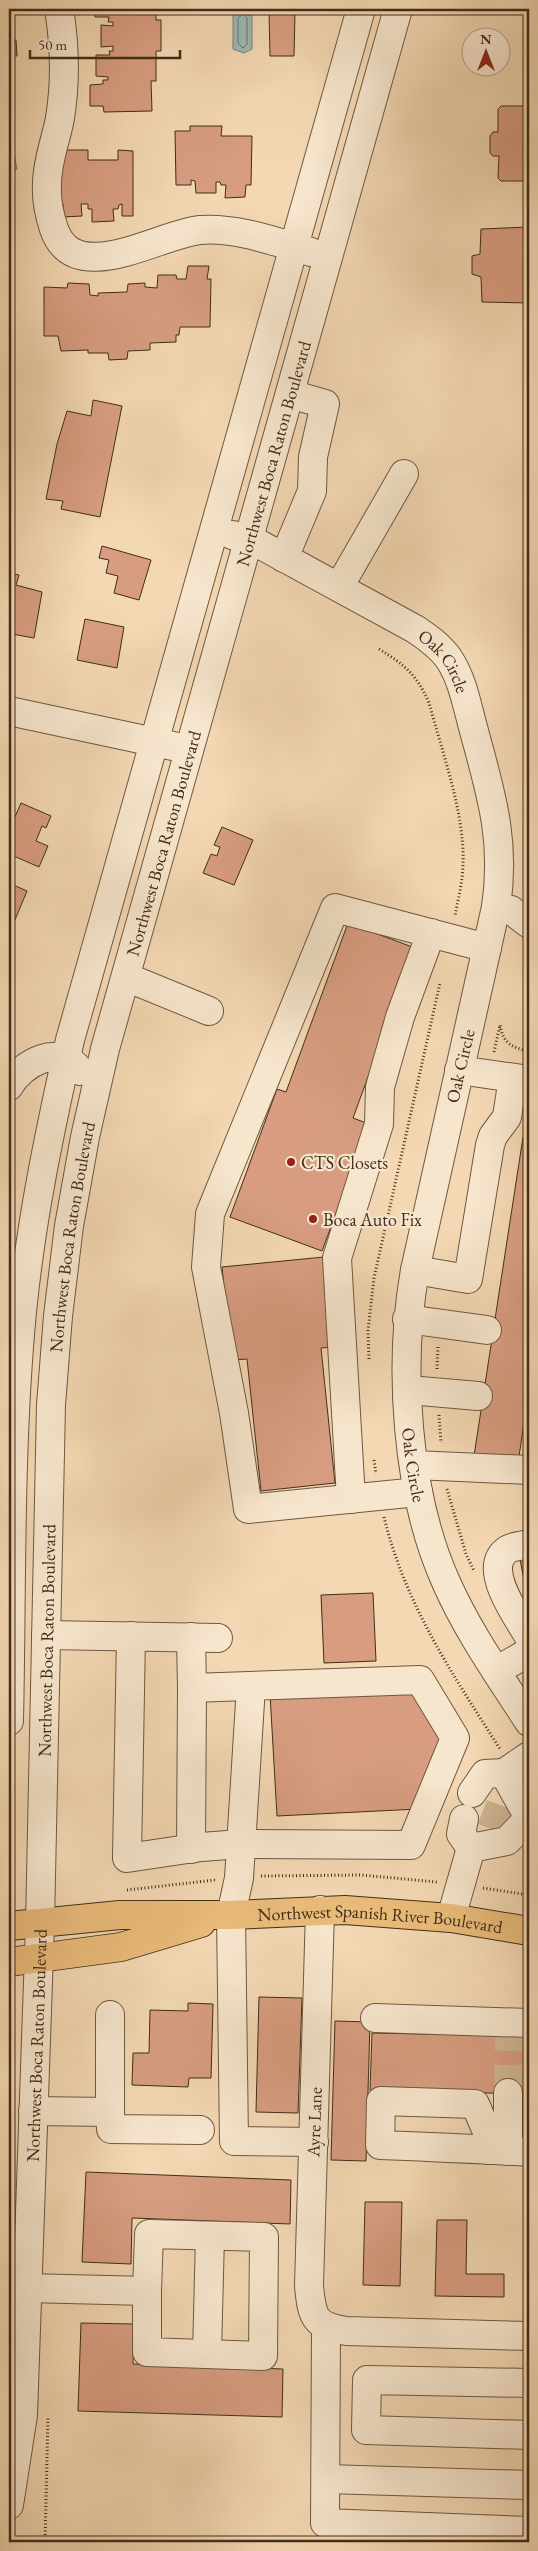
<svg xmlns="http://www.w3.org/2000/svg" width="538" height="2551" font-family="'EB Garamond',serif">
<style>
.water{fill:#9db9b4;stroke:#788176}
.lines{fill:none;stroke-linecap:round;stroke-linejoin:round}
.shore{stroke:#6f7366;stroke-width:1}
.building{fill:#d89d81;stroke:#412d19}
.minor-tunnel{stroke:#cfb694;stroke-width:28;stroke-dasharray:28 14;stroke-linecap:butt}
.minor-casing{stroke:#6e5840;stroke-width:30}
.major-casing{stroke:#412d19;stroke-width:30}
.path{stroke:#412d19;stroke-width:3;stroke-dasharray:1 2.5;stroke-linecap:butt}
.minor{stroke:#f7e6ce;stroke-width:28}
.major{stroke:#eabc7a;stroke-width:28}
.poi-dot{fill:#8f2418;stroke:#f7e6ce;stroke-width:2}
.labels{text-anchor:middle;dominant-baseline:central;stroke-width:4.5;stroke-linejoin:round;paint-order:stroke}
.street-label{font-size:18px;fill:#412d19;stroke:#f7e6ce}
.poi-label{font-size:18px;fill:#412d19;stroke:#f7e6ce;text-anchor:start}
</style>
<rect width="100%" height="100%" fill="#f3d8b3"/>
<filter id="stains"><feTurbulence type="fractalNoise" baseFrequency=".004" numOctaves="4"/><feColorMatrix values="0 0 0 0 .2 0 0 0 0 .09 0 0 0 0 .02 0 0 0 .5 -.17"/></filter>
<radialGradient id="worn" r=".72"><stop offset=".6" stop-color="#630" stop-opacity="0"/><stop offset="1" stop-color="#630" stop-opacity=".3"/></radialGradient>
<path class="water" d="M242,9l10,4v36l-8,4 -11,-4v-36z
M9,147l4,1 4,21 -8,3z"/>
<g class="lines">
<path class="shore" d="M243,14l4,4v26l-4,4 -5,-5v-24z"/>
</g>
<path class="building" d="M95,9h61v11h5v31h-5v30h-5l1,30 -48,1 -1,-6h-13v-21l13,-1v-4h5v-3l-12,-1v-21h14l-1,-4h4v-5l-12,1v-22l12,1v-4h-5l1,-5h-14z
M269,12h26l-1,44h-24z
M9,39l7,1 1,16h-8z
M501,106h28v75h-28l-3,-3 1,-22h-6l-3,-3v-17l3,-4h5v-23z
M190,126h32l-1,10h31l-1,49h-5l-1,12 -20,1 1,-13h-5l-1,-3h-4v11h-20l-1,-12 -4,-1v5h-15l-1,-54h15z
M58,150h30v10h30v-10l15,1v65h-11v-12l-3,1 -1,4h-5l1,12 -22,1v-13h-4v-5h-7l1,12 -19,1v-13h-5z
M529,227v76l-47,-1 -1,-25 -9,-3v-18l8,-2 1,-25z
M188,266h21l-2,13h4l-1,48h-30l-1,8h-3v7l-26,1v7l-22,1 -1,8 -18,1 -1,-7h-20v-3l-27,1 -3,-15h-14v-49l23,1 1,-5 21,1 1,11 8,1v-3l29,-1 1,-8 17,-1v4l12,1 1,-13h18l1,4h9z
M93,400l29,6 -22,111 -39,-8 2,-8 -17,-2 11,-55 10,-33 24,5z
M102,546l49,14 -12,40 -25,-7 4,-17 -12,-3 3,-13 -10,-2z
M9,573l10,2 -3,10 26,7 -8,46 -22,-4v-11h-3z
M85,619l39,8 -7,41 -40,-8z
M21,803l30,13 -5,12 -4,-2 -6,15 12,5 -9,21 -30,-13v-38l5,3z
M222,827l31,13 -19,45 -31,-12 8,-19 6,2 3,-9 -6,-2z
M9,883l18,8 -18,43z
M348,923l67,25 -62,170 16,6 -47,127 -92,-34 47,-128 9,3z
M529,985v20h-3z
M523,1137l6,1v251l-11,74 -44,-7z
M324,1257l9,90 -12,1 14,135 -74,8 -14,-132 -16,1 -9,-93z
M529,1557v50l-9,-48z
M373,1593l3,68 -52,2 -3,-68z
M411,1687l32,59 -25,63 -141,7 -7,-122z
M259,1997l43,1 -4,115 -42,-1z
M188,2003l25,1 -2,74h-22l-1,9 -56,-2 1,-32h16l1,-43 38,1z
M335,2021l35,1 -4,139 -35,-1z
M372,2033l155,3 -1,58 -156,-4z
M86,2172l205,8 -1,44 -158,-6 -1,46 -49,-2z
M365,2202h37l-2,84 -37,-1z
M437,2220h30l-1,54h38v23l-69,-1z
M81,2323l53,1 -1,40 150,5 -1,48 -204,-6z"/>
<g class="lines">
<path class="minor-tunnel" d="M491,1829l9,-24
M508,2093l1,-58"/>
<g class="minor-casing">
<g id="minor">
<path d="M59,9c6,37 7,72 1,109 -4,22 -13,43 -13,66 -1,16 2,30 7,45 21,60 105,5 146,1 36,-3 76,12 111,22"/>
<path id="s1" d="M232,535l18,4 165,90c12,8 25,17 34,30 14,21 18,47 25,72 17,63 32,109 22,176l-81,363c-17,96 -9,223 31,312 22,50 54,95 83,140"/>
<path d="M284,558l28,-67 1,-34 12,-53 -35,-10"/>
<path d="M339,587l65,-113"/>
<path d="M9,711l164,35"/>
<path d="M496,907l15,3 18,14"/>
<path d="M126,977l83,34"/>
<path d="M459,1070l70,10"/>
<path d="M9,1086c13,-23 51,-44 71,-15"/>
<path d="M415,1270l53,9 22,-134 3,-9 14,-19 6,-39"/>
<path d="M407,1319l80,11"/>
<path d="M409,1390l69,6"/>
<path d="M414,1465l115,5"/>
<path d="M418,1492l-170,17 -14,-96 -28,-146 4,-53 125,-306 152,40"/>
<path d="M351,1499l-14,-241 42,-134 1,-37 20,-70 31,-84"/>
<path d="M529,1544c-7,2 -17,2 -22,6 -26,19 11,67 22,87"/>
<path d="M46,1635l172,3"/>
<path d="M131,1636l-4,222 74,-11 40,-3 170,1 44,-107 -35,-58 -228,8 -1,-51"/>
<path d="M496,1671l33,-19"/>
<path d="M251,1686l-12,192 -8,37 3,226 80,1"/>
<path d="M9,1721c3,-136 0,-273 13,-409 9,-92 28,-182 48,-272l291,-1031"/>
<path d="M472,1793l13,-19 19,-1"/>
<path d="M464,1819l-3,15 10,14"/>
<path d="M191,1849l1,-161"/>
<path d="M320,1910l-11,376c3,31 5,40 37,45l183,5"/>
<path d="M451,1918l20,-70 36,-7 22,-23 -25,-45 25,-17"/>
<path d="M375,2018l154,5"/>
<path d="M508,2093v58"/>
<path d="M33,2111l77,1v-97"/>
<path d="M110,2112l1,17 89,1"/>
<path d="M487,2150l1,-16 -13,-30 -94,-3 -1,44c50,2 100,4 149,7"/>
<path d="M27,2288l120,3 2,-57 115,3 -1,119 -116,-4v-61"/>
<path d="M326,2327l-1,196 204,8"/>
<path d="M207,2354l3,-118"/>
<path d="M529,2383l-162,-3 -1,50 163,5"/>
<path d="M326,2479l203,6"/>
<path id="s2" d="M9,2505l14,-90 17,-491 11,-519 7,-89 11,-90 16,-89 20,-88 293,-1040"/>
</g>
</g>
<g class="major-casing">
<g id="major">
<path id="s3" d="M9,1926l111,-11h111l114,-5 106,8 78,13"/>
<path d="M9,1962l112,-15 80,-24"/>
</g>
</g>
<path class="path" d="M379,649c26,16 38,26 50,54 13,48 36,112 34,160 0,18 -5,36 -8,53
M494,1052l6,-27c3,18 12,23 29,26
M369,1359l-1,-29 6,-52 66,-295
M437,1369l1,-24
M439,1415l2,28
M374,1460l2,14
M447,1489l19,65 8,17
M384,1517c21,87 69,158 116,232
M261,1876l100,-1 76,7
M483,1888l46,7
M127,1890l88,-10
M45,2542l3,-125"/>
<use href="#minor" class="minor"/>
<use href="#major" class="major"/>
</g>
<g class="poi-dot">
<circle cx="291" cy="1162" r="5"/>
<circle cx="313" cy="1219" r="5"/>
</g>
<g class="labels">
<g class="street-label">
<text stroke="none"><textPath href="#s2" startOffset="2081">Northwest Boca Raton Boulevard</textPath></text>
<text stroke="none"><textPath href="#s1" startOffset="251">Oak Circle</textPath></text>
<text stroke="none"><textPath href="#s2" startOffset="1676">Northwest Boca Raton Boulevard</textPath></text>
<text transform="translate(460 1066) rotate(-77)">Oak Circle</text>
<text stroke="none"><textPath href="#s2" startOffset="1271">Northwest Boca Raton Boulevard</textPath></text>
<text stroke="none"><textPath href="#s1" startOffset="1075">Oak Circle</textPath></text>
<text stroke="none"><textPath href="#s2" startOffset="866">Northwest Boca Raton Boulevard</textPath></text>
<text stroke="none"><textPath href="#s3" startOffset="372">Northwest Spanish River Boulevard</textPath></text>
<text stroke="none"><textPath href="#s2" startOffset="461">Northwest Boca Raton Boulevard</textPath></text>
<text transform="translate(314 2122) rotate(-88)">Ayre Lane</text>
</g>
<g class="poi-label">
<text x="301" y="1162">CTS Closets</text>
<text x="323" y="1219">Boca Auto Fix</text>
</g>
</g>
<rect width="538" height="2551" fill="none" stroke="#f3d8b3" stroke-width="30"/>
<rect x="10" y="10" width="518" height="2531" fill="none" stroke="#412d19" stroke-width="2.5"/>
<rect x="15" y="15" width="508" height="2521" fill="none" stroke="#412d19"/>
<g transform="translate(486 52)"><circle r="24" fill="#f7e6ce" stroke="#ae9c86"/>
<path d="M0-4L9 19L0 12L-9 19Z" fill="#8f2418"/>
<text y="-8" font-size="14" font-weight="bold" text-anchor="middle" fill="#412d19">N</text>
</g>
<path d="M30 50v8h150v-8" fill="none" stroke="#412d19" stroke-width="2.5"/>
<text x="38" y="50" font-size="15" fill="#412d19" stroke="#f7e6ce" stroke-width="4" paint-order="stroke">50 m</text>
<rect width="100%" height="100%" filter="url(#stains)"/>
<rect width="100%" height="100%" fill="url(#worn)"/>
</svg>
